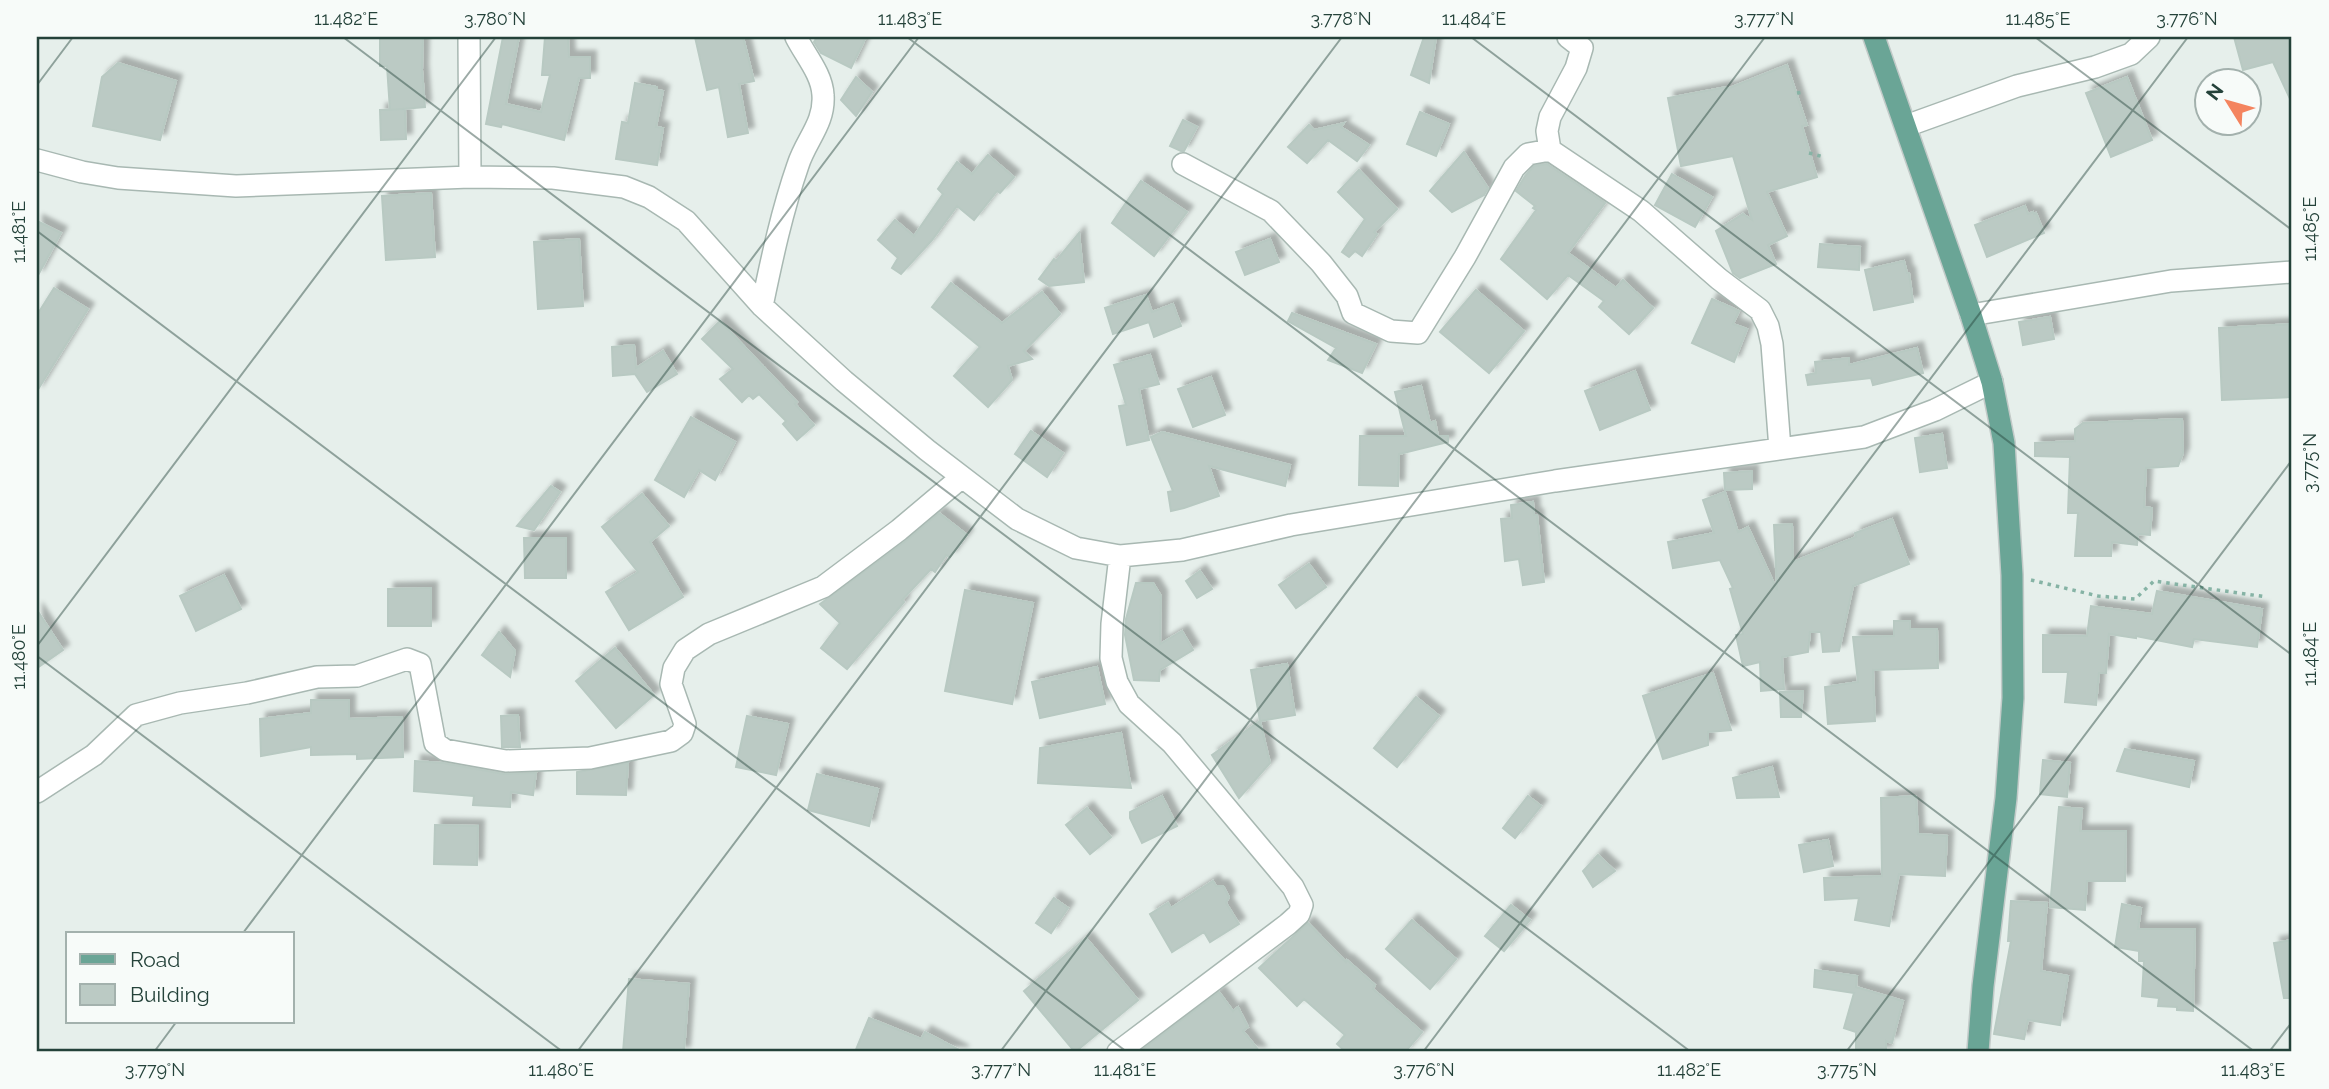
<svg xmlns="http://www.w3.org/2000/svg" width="2329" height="1089" font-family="Raleway,sans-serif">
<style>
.building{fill:#bbcac4;stroke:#b8c9c2;stroke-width:2;filter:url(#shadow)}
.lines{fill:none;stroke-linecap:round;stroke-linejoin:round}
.minor-casing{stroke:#a8b8b2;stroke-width:24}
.major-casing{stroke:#c2cac8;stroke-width:24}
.path{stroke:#86b3a5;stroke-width:3.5;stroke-dasharray:3.5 5;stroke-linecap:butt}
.minor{stroke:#fff;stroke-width:21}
.major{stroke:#6aa596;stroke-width:21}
.ticks{fill:none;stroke:#24423a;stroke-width:2;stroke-opacity:0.45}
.neatline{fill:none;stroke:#24423a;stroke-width:2.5}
.ticks-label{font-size:18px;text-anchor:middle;fill:#24423a}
</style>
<defs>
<filter id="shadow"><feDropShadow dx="6" dy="-6" stdDeviation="2" flood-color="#0004"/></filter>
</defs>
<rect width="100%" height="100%" fill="#e6efeb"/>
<path class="building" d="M380,37h43l-1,33 3,37 -35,3 -3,-44h-7z
M503,37h16l-13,67 35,8 9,-37h-8l3,-38h23l1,20h21v21h-11l-15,62 -62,-16 -1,3 -15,-3z
M695,37h48l11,44 -15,3 9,49 -20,4 -9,-50 -12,3z
M817,37h49l-15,31 -30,-15 -7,-11z
M1424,37h12l-7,46 -18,-8z
M2234,37h58v66l-19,-41 -30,8z
M118,63l58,18 -16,59 -67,-14 9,-49z
M1787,65l20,60 -5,1 15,51 -50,15 20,44 -19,9 8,19 -36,14 -7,-5 -17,-42 27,-17 9,6 -19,-64 -52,10 -13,-68 58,-11 1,2z
M856,77l16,15 -16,24 -15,-16z
M2127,77l25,63 -41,17 -25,-64z
M635,83l22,4v3l6,1 -7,36 7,1 -6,37 -41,-6 6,-37 6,1z
M405,109l1,30 -25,1 -1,-30z
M1420,112l29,12 -13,32 -29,-12z
M1183,120l14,7 -13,24h-3l-11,-5z
M1344,123l-3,4 28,18 -12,16 -29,-21 -21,23 -19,-16 21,-22 5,5z
M1464,152l24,36 -4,7 -32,17 -22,-21z
M988,155l26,22 -14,16 -3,-2 -23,29 -17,-14 -25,34 -31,34 -9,-6 6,-10 -20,-18 17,-20 19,16 29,-42 -5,-5 19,-27 15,12z
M1547,164l58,39 -37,50 48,35 7,-8 30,28 -24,26 -30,-27 5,-6 -36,-26 -21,24 -46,-40 35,-49 -3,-2 2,-2 -19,-15 9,-15 9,-10z
M1359,170l38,39 -23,23 3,2 -15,22 -7,-5 -6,6 -7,-5 23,-33 -27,-27z
M1672,174l40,23 -17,30 -40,-22z
M1141,181l46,31 -33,44 -42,-33z
M431,193l4,64 -49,3 -4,-64z
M2025,206l3,8 5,-2 1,2 2,-1 8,20 -57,24 -12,-32z
M37,221l24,12 -24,44z
M1079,233l5,49 -35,4 -10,-7 15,-20 2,2z
M579,239l4,67 -45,3 -4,-67z
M1270,239l9,23 -34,13 -9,-23z
M1820,244l40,3 -1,23 -41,-3z
M1904,261l3,12h2l4,29 -39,8 -9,-40z
M951,283l51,40 40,-31 18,22 -36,37 8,8 -24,7 4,14 -24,27 -34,-31 26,-29 -48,-40z
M54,288l34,21 -51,82v-76z
M1476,290l48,41 -35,42 -49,-41z
M1146,295l6,17 21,-8 8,22 -27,11 -5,-15 -36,12 -8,-26z
M1712,299l27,12 -6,13 14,5 -13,33 -42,-19z
M1292,313l84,31 -14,29 -34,-13 8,-12 -48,-27z
M2050,317l4,22 -31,6 -4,-23z
M720,321l77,81 -2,2 19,21 -17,15 -14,-16 3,-3 -27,-27 -6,5 -4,-4 -7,7 -22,-23 13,-10 -31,-30z
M2292,324v73l-70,3 -3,-72z
M634,345l2,23 27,-17 14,23 -30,18 -12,-18 -22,2 -1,-29z
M1917,348l6,25 -50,12 -2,-7 -63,7 -2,-10 10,-2 -1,-11 34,-4v7z
M1150,355l9,29 -20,5 10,51 -22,5 -8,-39 7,-1 -12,-40z
M1635,371l15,39 -50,20 -15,-39z
M1211,377l14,38 -32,12 -15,-38z
M1421,386l9,37 5,-2 3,15h10v6l-49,12 -1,32 -39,-1 1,-49h46l-11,-44z
M691,417l44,25 -20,38 -16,-10 -15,27 -29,-17z
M2182,419l1,34 -5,13 -32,2 -2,39 8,1 -2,27 -12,-1 -1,11 -25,-3 -1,14h-36l3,-43h-10l2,-56 -35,-1v-13l40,-2v-12l8,-6z
M1031,431l32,22 -16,24 -32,-23z
M1162,432l128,33 -5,21 -76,-20 10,30 -35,12 -13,3 -3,-19 5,-1 -22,-54z
M1942,434l5,34 -27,4 -5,-34z
M1752,471v18l-27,1 -1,-17z
M551,486l9,6 -26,38 -17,-4z
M1725,492l13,40 10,-5 29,63 -3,-65 18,-1 1,38 63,-25 -1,-4 37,-14 17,45 -56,22 -14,65 -16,1 -2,-20h-11l-2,20 -26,5 2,32 -23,2 -1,-29 -17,4 -7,-31 7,-1 -13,-45 3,-1 -13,-28 -47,8 -5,-26 46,-9 -11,-33z
M642,494l27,32 -19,16 33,55 -54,33 -23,-38 32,-20 -36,-45z
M1533,502l1,13h3l7,67 -21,3 -4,-26 -14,2 -4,-42 11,-1 -1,-13z
M939,513l28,22 -17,22 -4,-2 -11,17 -4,-3 -29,31 2,2 -57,67 -26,-21 19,-25 -20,-19 87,-64z
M524,538h42v40h-41z
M1309,564l17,23 -30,21 -17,-23z
M1200,571l12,18 -15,9 -11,-17z
M224,575l17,34 -45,22 -16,-35z
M1136,583h17l8,13 -1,48 22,-13 11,19 -33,20 -1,11 -25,-1 -9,-45 1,-16z
M431,588v38h-43v-37z
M965,590l68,13 -21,101 -67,-13z
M2157,591l105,18 -5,38 -63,-8 -2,8 -56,-11v2l-27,-4 -3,39h-7l-3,32 -31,-3 3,-30h-25v-37l44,1 4,-30 61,8z
M37,610l26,40 -26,18z
M1894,621h16v8h27l1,39 -65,2 2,51 -47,3 -3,-37 33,-5 -5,-45 41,-1z
M499,632l16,19 -5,26 -28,-22z
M615,648l39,47 -38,33 -40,-47z
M1287,664l8,51 -35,6 -9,-51z
M1097,667l8,37 -65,14 -8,-36z
M1713,673l18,57 -23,2v13l-45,14 -20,-63z
M1803,691l-2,26h-20l-1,-25z
M1416,697l23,19 -42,51 -23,-19z
M311,700h38v19l53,-2 1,40 -46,2v-5l-46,1v-8l-50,9 -1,-37 51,-6z
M518,715l2,32h-18l-1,-31z
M747,716l41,8 -12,51 -40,-8z
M1260,721l10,42 -31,35 -27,-43z
M1121,733l10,55 -93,-5 2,-35z
M2125,749l69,12 -5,26 -72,-16z
M2043,760l27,3 -3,34 -27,-3z
M415,761l28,2 61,11 32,-1 -3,22 -22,-3 -1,15 -37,-2 1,-9 -60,-5z
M628,763l-2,32 -49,-1v-22z
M1772,767l7,30 -42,1 -4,-20z
M817,774l61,15 -9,37 -61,-16z
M1162,796l15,30 -35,17 -12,-25v-6z
M1528,796l13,10 -26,32 -12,-10z
M1916,796l2,38 29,2 -2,40 -46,-2 -10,52 -34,-6 4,-22 -34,2 -1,-22 58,-2 -1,-78z
M2059,807l23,2 -2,22h46l-1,50h-38l-2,29 -35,-3z
M1087,808l24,29 -21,17 -24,-29z
M435,825l43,1 -1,39 -43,-1z
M1828,840l5,26 -29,6 -5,-27z
M1598,855l17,16 -22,16 -10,-16z
M1213,881l3,5h7l6,11 -3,6 13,21 -29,18 -6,-10 -32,20 -22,-38 18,-11 3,5z
M1054,898l14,10 -17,25 -15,-10z
M2011,901l36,2 -6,68 27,5 -8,49 -32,-5 -4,19 -30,-5 17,-93h-3z
M2122,904l19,4 -3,21h57l-2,82 -16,-1v-3l-19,-1 1,-8 -17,-2 2,-35h-5v-10l-24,-4z
M1511,905l19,15 -26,31 -19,-15z
M1412,920l44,39 -26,30 -44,-40z
M1308,923l38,39 1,-2 28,25 -2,4 49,43 -17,20h-59l-9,-8 8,-9 -41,-36 -7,7 -38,-38z
M1086,938l52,62 -63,52 -51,-61z
M2292,940v58h-8l-10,-55z
M1815,970l42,6 -1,11 47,14 -11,42 -6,-2v11h-30v-20l-12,-4 10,-35 -40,-6z
M629,979l60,5 -5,68h-61z
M1219,992l14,19 5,-4 10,20 -5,4 17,21h-121z
M869,1018l52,21 4,-7 38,20h-108z"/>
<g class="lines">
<g class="minor-casing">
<path id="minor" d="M469,37l1,140
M1568,37l14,11 -6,20 -26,49 -3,14 3,19 91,61 78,68 41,31 8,16 4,18 8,105
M1906,126l111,-40 78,-19 36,-13 18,-17
M37,160l45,12 36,6 118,8 234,-9 83,1 71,9 25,10 37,24 76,85 82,75 83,69 90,69 59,29 44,8 62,-6 109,-25 264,-44 309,-44 71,-27 57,-28
M1183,164l88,47 50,52 26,33 6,17 38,18 27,2 47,-76 49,-89 14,-14 22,-4
M762,306c10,-48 20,-95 36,-141 8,-25 27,-42 25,-70 -1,-21 -18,-40 -27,-58
M1971,315l200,-34 121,-9
M37,792l57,-37 42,-40 44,-12 67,-10 70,-16 40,-1 50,-17 13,5 15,79 10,7 61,11 84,-3 81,-17 11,-8 3,-9 -14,-40 3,-16 11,-18 24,-16 114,-47 76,-57 63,-53
M1118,1052l170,-128 11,-10 3,-9 -9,-18 -121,-144 -43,-39 -12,-22 -6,-24 1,-34 8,-68"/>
</g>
<g class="major-casing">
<path id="major" d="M1874,37l97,278 21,67 12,61 8,132 1,123 -7,100 -23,188 -5,66"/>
</g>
<path class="path" d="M1797,93l6,-1
M1809,153l15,4
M2031,580l67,16 37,3 19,-18 113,16"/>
<use href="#minor" class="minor"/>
<use href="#major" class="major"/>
</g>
<path class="ticks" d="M343,37l1348,1015M907,37l1348,1015M1471,37l821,618M2035,37l257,193M37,85l36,-48M37,231l1090,821M37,646l459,-609M37,656l526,396M243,933l676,-896M154,1052l23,-31M577,1052l765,-1015M1000,1052l765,-1015M1423,1052l765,-1015M1846,1052l446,-592M2269,1052l23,-30"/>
<rect width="2329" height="1089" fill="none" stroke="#f7fbf9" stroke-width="77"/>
<rect x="66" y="932" width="228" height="91" fill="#f7fbf9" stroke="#a3b1ad" stroke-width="2"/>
<rect x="80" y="954" width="35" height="10" fill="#6aa596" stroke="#a3b1ad" stroke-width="2"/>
<text x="130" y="967" font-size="21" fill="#24423a">Road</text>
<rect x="80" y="984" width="35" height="21" fill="#bbcac4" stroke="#a3b1ad" stroke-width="2"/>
<text x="130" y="1002" font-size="21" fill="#24423a">Building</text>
<g transform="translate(2228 102) rotate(307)"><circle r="33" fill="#f7fbf9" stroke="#a3b1ad" stroke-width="2"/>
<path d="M0-5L12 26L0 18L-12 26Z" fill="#f4845f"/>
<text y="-10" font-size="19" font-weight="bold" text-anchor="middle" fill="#24423a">N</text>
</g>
<rect x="38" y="38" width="2252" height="1012" class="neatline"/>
<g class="ticks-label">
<text x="346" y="25">11.482°E</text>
<text x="495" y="25">3.780°N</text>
<text x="910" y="25">11.483°E</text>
<text x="1341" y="25">3.778°N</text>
<text x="1474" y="25">11.484°E</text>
<text x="1764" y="25">3.777°N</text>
<text x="2038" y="25">11.485°E</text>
<text x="2187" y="25">3.776°N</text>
<text transform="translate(2310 229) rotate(-90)" y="6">11.485°E</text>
<text transform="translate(19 232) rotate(-90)" y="6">11.481°E</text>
<text transform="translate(2310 463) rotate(-90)" y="6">3.775°N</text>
<text transform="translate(2310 654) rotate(-90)" y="6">11.484°E</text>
<text transform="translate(19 657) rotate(-90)" y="6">11.480°E</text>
<text x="155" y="1076">3.779°N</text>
<text x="561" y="1076">11.480°E</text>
<text x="1001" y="1076">3.777°N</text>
<text x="1125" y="1076">11.481°E</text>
<text x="1424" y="1076">3.776°N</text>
<text x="1689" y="1076">11.482°E</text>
<text x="1847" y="1076">3.775°N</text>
<text x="2253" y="1076">11.483°E</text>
</g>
</svg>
